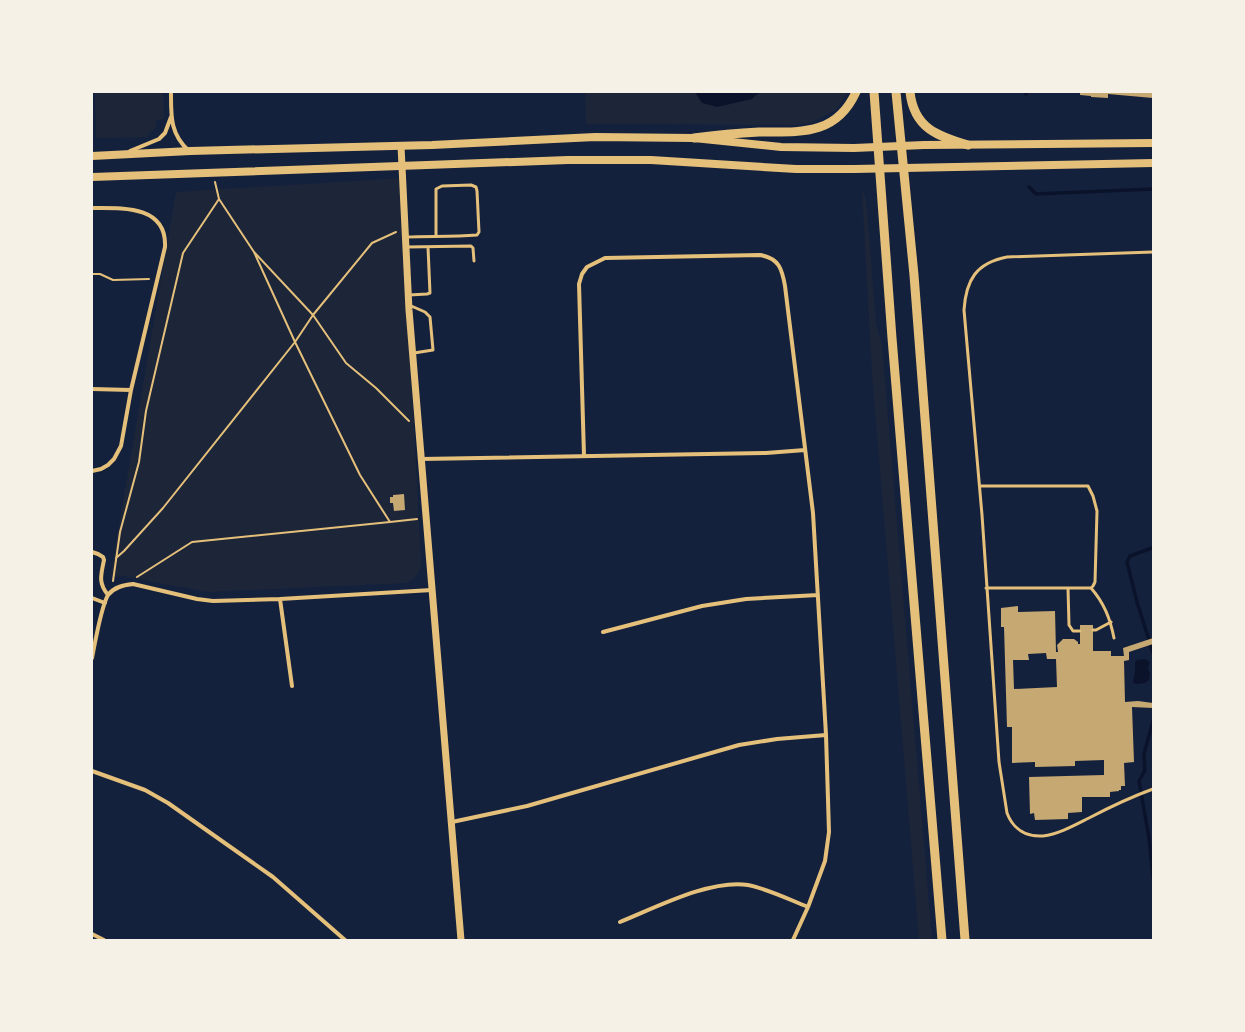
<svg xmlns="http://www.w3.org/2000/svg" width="1245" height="1032" font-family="'Space Grotesk',sans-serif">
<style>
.green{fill:#1d2539}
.water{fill:#0b132b}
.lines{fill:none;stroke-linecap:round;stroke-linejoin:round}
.stream{stroke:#0b132b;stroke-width:3.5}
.building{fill:#c6a872;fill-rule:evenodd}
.path{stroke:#e5c07b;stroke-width:2}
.service{stroke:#e5c07b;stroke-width:3}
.minor{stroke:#e5c07b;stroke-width:4}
.tertiary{stroke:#e5c07b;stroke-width:7}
.secondary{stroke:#e5c07b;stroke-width:8}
.primary{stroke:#e5c07b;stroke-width:9}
</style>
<rect width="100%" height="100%" fill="#14213d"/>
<path class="green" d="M95,92h68l1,27 -8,1v7l-9,10 -51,1z
M585,92h263l-12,18 -24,12 -16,3 -210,-1z
M402,178l19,388c-3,9 -7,14 -16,17l-196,9 -41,-7 -44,-9 -14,2 66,-386z
M862,191l3,5 2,13 9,114 6,22 50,595h-13l-47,-567z"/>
<path class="water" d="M695,92h67l-6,3 -4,4 -35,8 -15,-4z
M1145,659l5,3 -2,5 2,7 -1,6 -4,3 -9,1 -3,-2 2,-10v-10l2,-2z"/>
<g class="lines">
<path class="stream" d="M1026,94l1,-2
M1029,187l7,7 117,-5
M1149,640l-12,-38 -10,-40 3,-6 22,-8
M1150,645l3,8
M1153,721l-9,33 1,16 -6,11 10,57 4,41"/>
</g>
<path class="building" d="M1080,92h73v6l-45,-4v4l-17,-1v-1l-11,-1z
M404,494l1,16 -11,1 -1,-8h-3v-6h3v-2z
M1018,606v6l37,-1 1,41h2l-1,-7 6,-6h11l4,3v2h2v-19h13v26h18v5h13l-1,-8 30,-10v6l-24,8v8l-5,1 1,41 13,-1 15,2v5l-21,-1 2,55 -10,1 1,23h-4v4h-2v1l-9,1v5h-28v15l-14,1v6l-33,1 -1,-7 -4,1 -1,-37 75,-2v-15l-29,1v5l-40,1v-5l-23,1v-36h-5l-3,-100h-3v-19zM1046,653l1,6h9l1,28 -43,2 -1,-29h16l-1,-6z"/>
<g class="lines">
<path class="path" d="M215,182l4,17 35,53 59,63 33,48 30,25 33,33
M254,252l41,90 65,133 30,47 27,-3
M92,274h8l13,6 36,-1
M116,558l8,-7 39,-43 132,-166 18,-27 59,-72 24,-11
M137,577l55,-35 198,-20
M113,581l7,-49 19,-70 7,-51 37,-158 36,-54"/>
<path class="service" d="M406,237c24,-1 47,0 71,-2l2,-3 -2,-41 -1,-4 -5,-2 -29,1 -6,3v47
M407,247l64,-1 2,2 1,13
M1153,252l-146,5c-31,6 -41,23 -43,53l18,205 17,247 8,51c6,16 19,24 36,23 16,-2 32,-11 46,-18 21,-11 42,-21 64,-29
M409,295l18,-1 3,-1 -2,-46
M409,305l16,7 5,5 3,33 -19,3
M980,486h108l5,10 4,15 -2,71 -2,4 -2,2h-105
M1068,588l1,37 4,6h7
M1091,588c13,15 19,30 23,50
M1093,630h3l15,-8"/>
<path class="minor" d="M171,92c0,24 -1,42 18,59
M130,151l29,-12 6,-6 6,-16
M92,208c30,0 75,-3 73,39l-34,143 -10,56 -7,13 -6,6 -7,4 -9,2
M92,389l39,1
M584,456l-5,-172 3,-10 5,-7 18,-9 155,-3c19,3 22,14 25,31l28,227 13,222 3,97 -4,29 -17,46 -15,33
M421,459l345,-6 39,-3
M92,552l6,2 5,3 1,3c-3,15 -6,23 4,35
M92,598l13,5
M280,599l12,87
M603,632l99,-26 44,-7 72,-4
M92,658c3,-15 9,-51 16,-63 6,-8 15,-10 25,-11l64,15 16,2 67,-2 152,-9
M92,771l53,19 23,13 105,74 72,63
M452,822l75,-16 212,-61 38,-6 49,-4
M620,922c35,-14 90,-43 128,-37 20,4 40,14 60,22
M92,934l12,6"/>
<path class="tertiary" d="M401,146l8,164 52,630"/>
<path class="secondary" d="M92,156l98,-5 242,-6 163,-8 99,1 87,9 73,1 70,-3 229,-2
M92,177l476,-17h83l145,9h58l299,-6"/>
<path class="primary" d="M874,92l18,246 50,602
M896,92l18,183 51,665
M910,92c4,36 27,44 58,53
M694,138c22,-3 43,-5 65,-6 41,0 77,4 97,-40"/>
</g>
<rect width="1245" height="1032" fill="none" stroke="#f6f1e7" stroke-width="186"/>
</svg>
